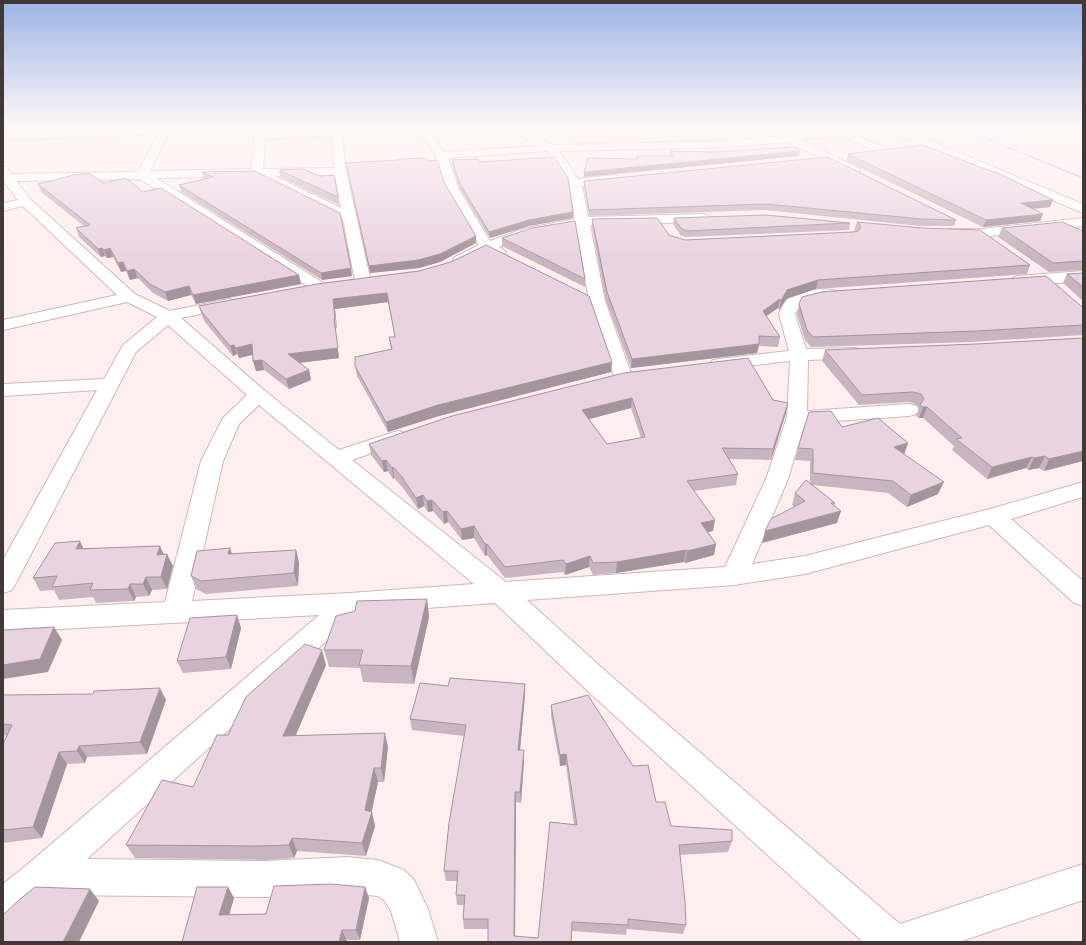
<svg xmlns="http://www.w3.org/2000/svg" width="1086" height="945" font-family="'Public Sans',sans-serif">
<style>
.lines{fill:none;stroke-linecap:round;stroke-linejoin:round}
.stream{fill:#cab5e0;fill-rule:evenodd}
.minor-casing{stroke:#d1b6b7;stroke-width:2}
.tertiary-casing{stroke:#d1b6b7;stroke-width:2}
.minor{fill:#fff;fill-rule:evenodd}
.tertiary{fill:#fff;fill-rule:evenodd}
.wall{fill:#c9b5c2;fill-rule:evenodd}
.shaded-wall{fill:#a4949e}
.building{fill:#ead3e1;stroke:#a4949e;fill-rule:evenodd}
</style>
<rect width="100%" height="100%" fill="#ffeeef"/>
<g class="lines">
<path class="stream" d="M954,126h4l125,51v2z"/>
<g class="minor-casing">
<path id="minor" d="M256,126h10v7l65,-4v-3h10l5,45 25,111 -3,3 -5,2 -5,-2 -3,-3 -12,-63 -86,-43 -101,2 169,106 2,3 -2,3 -6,2 -6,-2 -173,-111 -124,2 14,18 105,95 35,17 59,-12 6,2 2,3 -2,3 -54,11 84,73 74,59 52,-17 7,-2 7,2 3,4 -3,4 -53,19 154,122 219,-15 41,-88 21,-62 3,-56 -71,8 -6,-1 -3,-4 3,-4 6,-1 70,-8 -10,-37c2,-5 4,-10 8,-14 10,-10 35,-13 49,-9l2,3 -2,3c-17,5 -32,-1 -41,17l11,35 48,-1 6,1 3,4 -3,4 -6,1 -46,2 -1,51 102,-7 7,2 3,4 -3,4 -7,2 -104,7 -17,56 -36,85 53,-8 185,-47 93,-27v15l-72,22 72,62v25l-9,-3 -85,-78 -184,49 -71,11 -207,15 85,77 288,247 183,-60v36l-124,42h-96l-271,-247 -97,-92 -138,10 -270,246 178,2 82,-4 31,3 26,10 10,10 14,29 10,33h-38l-9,-31 -7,-11 -6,-4 -31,-3 -82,4 -218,-2 -31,25 -13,6v-42l25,-20 291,-249 -316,17v-22l162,-8 36,-141 22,-43 24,-23 -79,-70 -32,27 -120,231 -4,7 -9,3v-33l94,-170 -94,6v-12l101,-5 19,-34 34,-28 -30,-15 -124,28v-10l114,-25 -94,-89 -20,5v-8l15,-3 -15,-19v-15l4,1 4,7 127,-2 20,-38 -155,6v-6l151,-6 14,2 1,2 -19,39 101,-2zM332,135l2,33 -71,1 2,-30zM335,175l6,33 -67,-32zM259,405l215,179 -124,9 -158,8 31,-140 16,-37z
M416,126h10l18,26 95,-6 -32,-18 -1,-2h12l35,19 177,-4 101,-10 -5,-2v-3h9l55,24 1,2 -1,2h-8l-40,-18 -41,4 57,28 2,2 -2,2 -4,1 -67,-31 -57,5 -171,4 19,28 36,-4 4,1 2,3 -2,3 -4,1 -32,3 6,31 115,-3 5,1 2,3 -2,3 -5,1 -113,3 15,76 27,75 -2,4 -7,2 -7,-2 -2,-4 -25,-75 -13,-74 -43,8 -34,12 7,5 -2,3 -5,1 -12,-4c-10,5 -21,14 -32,11l-2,-3 2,-3 24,-12 -32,-55 -12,-35zM548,151l21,32 6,36 -52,10 -33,12 -31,-51 -11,-32z
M630,126h71l-5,3c-16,1 -55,9 -66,-3z
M1083,218v8l-102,11 -33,-2 -2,-3 2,-3h33z
M1083,271v10l-65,5 -5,-2 -3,-3 3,-3 5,-2z"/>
</g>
<g class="tertiary-casing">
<path id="tertiary" d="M881,126h13l189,78v9l-201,-85z"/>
</g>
<use href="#minor" class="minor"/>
<use href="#tertiary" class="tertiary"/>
</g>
<path class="wall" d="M670,151l43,1 87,-1 -1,5 -215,21 52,-18 1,-3h32z
M848,154l202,53 -17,2 10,5 -3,7 -57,6 -137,-66z
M452,160l27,2 94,56 -44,8 -39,12 -30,-49 -8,-24z
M427,161l18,23 31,59 -36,19 -21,6 -49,5 -24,-110z
M279,170l41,6 14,-1 5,30 -59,-28z
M255,171l97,105 -30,4 -141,-88 -2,-7 26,-6h-2l-1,-7z
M584,181l372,39 -2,6h-34l-155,-16 -176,6 -5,-29z
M104,183l39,9 156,83 2,9 -105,20 -5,-9 -23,6 -15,-8 -15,-15 -8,2 -4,-9 -5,1 -8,-15 -6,1 -2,-2 -4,1 -22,-20 -3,-9 8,-2 -43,-34 -3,-8z
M674,218l176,5 -1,7 -163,7 -6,-2 -7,-11z
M592,219l77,16 16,5 168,-8h4l-3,-2 3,-8 173,43 -3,9 -211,15 -30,10 -7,11 -1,-2 -12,8 14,21 -2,10 -19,-1 -2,7 -126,15 -25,-67 -14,-74z
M1002,228l81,3v39l-34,2 -51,-35z
M502,238l83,41v8l-83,-41z
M419,271l192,101 -172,44 -51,16 -31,-56 -2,-10 36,-17 -2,-12h6l-7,-35 -53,7 2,19h-2l4,30 -40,5 10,7 2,10 -22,9 -25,-19 -8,1 -3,-16 -14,3 -2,-4 -4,2 -28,-34 -3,-6 -3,-10z
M1083,273v28l-20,-18 4,-9z
M799,304l282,2 2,1v28l-111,7 -161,5 -6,-7 -8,-26z
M1083,338v123l-39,10 -5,-3 -11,2 -2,-2 -39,11 -35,-29 2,-4 -31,-28h-4l-3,-2 3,-8 -2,-3 -8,-3 -50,3 -37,-44 3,-11 151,-6z
M624,373l164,30 -2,10 -15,47 -42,-1 9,15 -2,11 -42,6 19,40 -5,1 8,12 -2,11 -29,8 -1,-1 -68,11 -23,2 -4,-8 -24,8 -2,-3 -58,6 -18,-23 -2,1 -11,-18 -12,2 -14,-18 -4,2 -11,-13 -5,1 -4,-6 -6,3 -15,-21 -9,-10 -1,1 -5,-8 -4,1 -13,-17 -2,-11zM631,408l10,30 -34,6 -18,-25z
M842,427l62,27 34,40 -31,13 -19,-14 -75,-8 22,18 -1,2 3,18 -75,20 32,-36 -2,-2 3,-12 15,-10v-22l-15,-1 3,-12z
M84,548l80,6 9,12 -6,23 -15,1 -3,6 -13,1 -2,4 -38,2 -3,-6 -34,3 -5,-10 -14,1 -7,-13z
M230,548l2,6 64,-4 3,13 -1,23 -92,8 -10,-5 -5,-13z
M427,599l2,18 -15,67 -51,-2 -3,-14 -31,-1 -5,-17z
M237,615l4,13 -10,41 -48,4 -6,-12z
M326,665l-31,71 93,11 -4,35h-6l-7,30 4,14 -9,30 -69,-5 -3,7 -29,2 -130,-2 -9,-13 67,-58 35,-52z
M525,684v11l-5,55 4,11 -3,42 -5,-1 -1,134 23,2 36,-113 -8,-60 -6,1 -9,-50v-11l105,97 15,24 61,15 -4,11 -48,3 6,70 -3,9 -56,-5 -1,6 -54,-4 -1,11h-83v-13h-24l-1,-10 1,-14h-7l-1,-10 1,-14h-11l-2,-10 20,-135 -52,-6 -2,-11 38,-33z
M3,695l163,5 -19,54 -60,3 -2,6 -18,1 -25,74 -39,5v-99l4,-8 -4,-1z
M228,887l6,11 -5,16h37l99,-27 4,11 -9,42 -178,2z"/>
<path class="shaded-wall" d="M800,151l-1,5 -215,21v-5z
M1053,200l-3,7 -32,3 3,-7z
M573,212v6l-44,8 -39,12 -1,-6 40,-12z
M1043,214l-3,7 -57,6 3,-7z
M476,236v7l-36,19 -21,6 -49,5 -1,-7z
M102,248l3,8 -4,1 -3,-8z
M110,248l3,9 -6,1 -3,-8z
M123,262l3,9 -5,1 -3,-9z
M351,268l1,8 -30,4 -1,-7z
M134,269l4,9 -8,2 -3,-9z
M299,275l2,9 -105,20 -3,-9z
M818,280l-2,9 -30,10 -7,11 2,-9 6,-11z
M189,286l2,9 -23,6 -3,-9z
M387,293l1,9 -53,7 2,19 -4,-29z
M780,299l-2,9 -17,12 2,-9z
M334,319l5,39 -49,6 -2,-10z
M252,344l3,10 -16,4 -3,-10z
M759,344l-2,9 -126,15 1,-9z
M234,345l3,9 -4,2 -3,-10z
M262,360l2,10 -8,1 -3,-10z
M612,362l-1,10 -172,44 -51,16 -2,-10 52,-17z
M309,370l2,10 -22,9 -3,-10z
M632,398l-1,10 -49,13v-11z
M788,403l-2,10 -15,47 2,-11z
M923,407h4l-4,11h-4z
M908,443l-4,12 -10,-8z
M1083,451v10l-39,10 5,-12z
M1045,456l-6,12 -11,2 6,-12z
M1032,457l-6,11 -39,11 5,-12z
M386,460l2,11 -4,1 -2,-11z
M393,467l1,11 -1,1 -1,-11z
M944,482l-6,12 -31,13 4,-12z
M423,495l1,11 -6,3 -2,-11z
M432,500l1,11 -5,1 -1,-11z
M447,511l1,11 -4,2 -1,-12z
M841,511l-4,12 -75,20 3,-12z
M715,520l-2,11 -14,3 2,-11z
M474,526v12l-12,2 -1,-11z
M80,541l6,13 -10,-5z
M485,544h2v11l-2,1z
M716,544l-2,11 -29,8 2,-12z
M160,546l6,13 -9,-4z
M230,548l4,13 -6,-7z
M296,550l3,13 -1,23 -4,-13z
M686,550l-2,12 -68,11 1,-11z
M167,554l6,12 -6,23 -6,-12z
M590,556l-1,11 -24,8 1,-11z
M146,577l6,13 -3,6 -6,-12z
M130,584l6,13 -2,4 -6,-12z
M427,599l2,18 -15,67 -3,-18z
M237,615l4,13 -10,41 -5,-12z
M54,627l8,13 -14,32 -45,7v-14z
M322,650l4,15 -37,86 -6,-15z
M525,684v11l-6,66 -1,-11z
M160,688l6,12 -19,54 -7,-12z
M385,733l3,14 -4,35 -3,-14z
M79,746l8,11 -2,6 -8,-12z
M524,750v11l-3,42 -1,-11z
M59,752l8,12 -25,74 -9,-11z
M566,754v11l-6,1v-11z
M374,768l4,14 -7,33 1,-3 3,14 -9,30 -4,-13 3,-33z
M515,792l1,10 -1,140 -1,-6z
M292,838l5,13 -3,7 -5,-13z
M228,887l6,11 -8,28 -7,-11z
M365,887l4,11 -9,42 -4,-10z
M90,889l9,12 -20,41h-16z
M342,930l5,11 -1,1h-7z"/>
<path class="building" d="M923,145l70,27h3l57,28 -32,3 22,11 -57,6 -138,-66z
M794,147l6,4 -216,21 4,-14 50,1 -1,-3h36l-3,-5 43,1z
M554,157l14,21 5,34 -44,8 -40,12 -29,-48 -8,-24 26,-1 1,3z
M828,157l128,63 -34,-1 -156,-15 -177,6 -5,-29z
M426,158l1,3 10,-1 8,24 31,52 -36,18 -22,6 -49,6 -23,-103 53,-3v-1z
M303,169l17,7 14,-1 4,22 -59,-27z
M255,171l85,42 11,55 -30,5 -142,-88 34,-8 -11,-5z
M78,174h12l14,9 22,-5 17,14 18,-4 138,87 -106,20 -4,-9 -24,6 -15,-8 -16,-15 -7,2 -4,-9 -5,1 -8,-15 -6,2 -2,-2 -4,1 -22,-21 14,-3 -52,-41z
M766,215l84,8 -163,8 -6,-3 -7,-10z
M657,218l12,17 16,5 168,-8 5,-1 3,-3 -2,-5 -2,-1 65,6 58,2 50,35 -212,15 -31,10 -6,11 -1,-2 -17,12 17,26 -21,-1v8l-127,15 -25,-67 -15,-73z
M575,221l10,58 -83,-41 30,-10z
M1062,222l21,9v30l-30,2 -51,-35z
M486,245l103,51 23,66 -174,43 -52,17 -31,-56v-9l37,-8 -3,-12h6l-8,-44 -54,6 2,20h-1l4,29 -50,6 21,16 -23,9 -24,-19 -9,1 -1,-17 -16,4 -2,-3 -4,1 -28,-34 -3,-6 118,-22 102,-13 32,-9z
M1083,273v14l-16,-13z
M1046,276l35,30 2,1v18l-107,6 -163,6 -6,-7 -8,-26 3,-7 19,-5z
M1083,338v113l-34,8 -4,-3 -11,2 -2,-1 -40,10 -36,-28 6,-1 -35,-31h-4l-3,-2 4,-6 -3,-5 -8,-2 -51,3 -37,-45 151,-6z
M748,358l25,42 15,3 -15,46 -51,-1 16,26 -51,7 28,39 -14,3 15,21 -29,7 -1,-1 -69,12 -24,1 -3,-7 -24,8 -3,-4 -58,7 -18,-23h-2l-11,-18 -13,3 -14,-18 -4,1 -11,-12 -5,1 -4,-6 -7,3 -14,-21 -9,-10 -1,1 -6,-8 -4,1 -13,-17 83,-28 172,-43zM632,398l13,39 -38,7 -25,-34z
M831,411l11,16 36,-9 30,25 -14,4 50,35 -33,13 -18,-14 -80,-8v-24l-15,-1 11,-36z
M806,480l29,23h-4l10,8 -76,20 6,-12 34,-18 -10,-8z
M80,541l-4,8 84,-3 -3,9 10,-1 -6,23h-15l-3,7h-13l-2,5 -38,1 3,-7 -41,4 5,-11 -24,2 22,-35z
M230,548l-2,6 68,-4 -2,23 -93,8 -10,-5 6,-25z
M427,599l-16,67 -52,-1 4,-15h-39l12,-34 19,-5 2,-10z
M237,615l-11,42 -49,4 13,-43z
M54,627l-14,32 -37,6v-35z
M305,644l17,6 -39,86 102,-3 -4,35h-7l-9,42 7,2 -10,31 -70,-5 -3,7 -30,1 -133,-1 36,-65 31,7 24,-52h11l18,-38z
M450,678l75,6 -7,66h6l-4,42h-5l-1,144 24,2 12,-116 27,3 -11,-71 -6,1 -9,-50 37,-10 45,71 15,-1 8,37h9l6,24 61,4v11l-53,4 6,57 1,23 -58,-6v6l-56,-3 -1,20h-83v-23h-25l2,-24h-9l2,-24h-14l5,-48 17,-98 -56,-6 10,-36 28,3z
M160,688l-20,54 -61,4 -2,5 -18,1 -26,75 -30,3v-86l9,-19 -9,-1v-29l90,-1 1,-3z
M331,884l34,3 -9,43h-14l-3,12h-157l15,-55h31l-9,28 47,-1 8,-28z
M35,887l55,2 -27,53h-60v-9l1,-1h-1v-17l15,-14z"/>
<linearGradient id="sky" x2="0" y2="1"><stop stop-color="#9cb4e5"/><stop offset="0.49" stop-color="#fff7f8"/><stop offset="1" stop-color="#fff7f8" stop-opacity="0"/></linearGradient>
<rect width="1086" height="258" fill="url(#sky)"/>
<rect width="1086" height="945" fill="none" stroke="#423838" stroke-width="8"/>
</svg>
